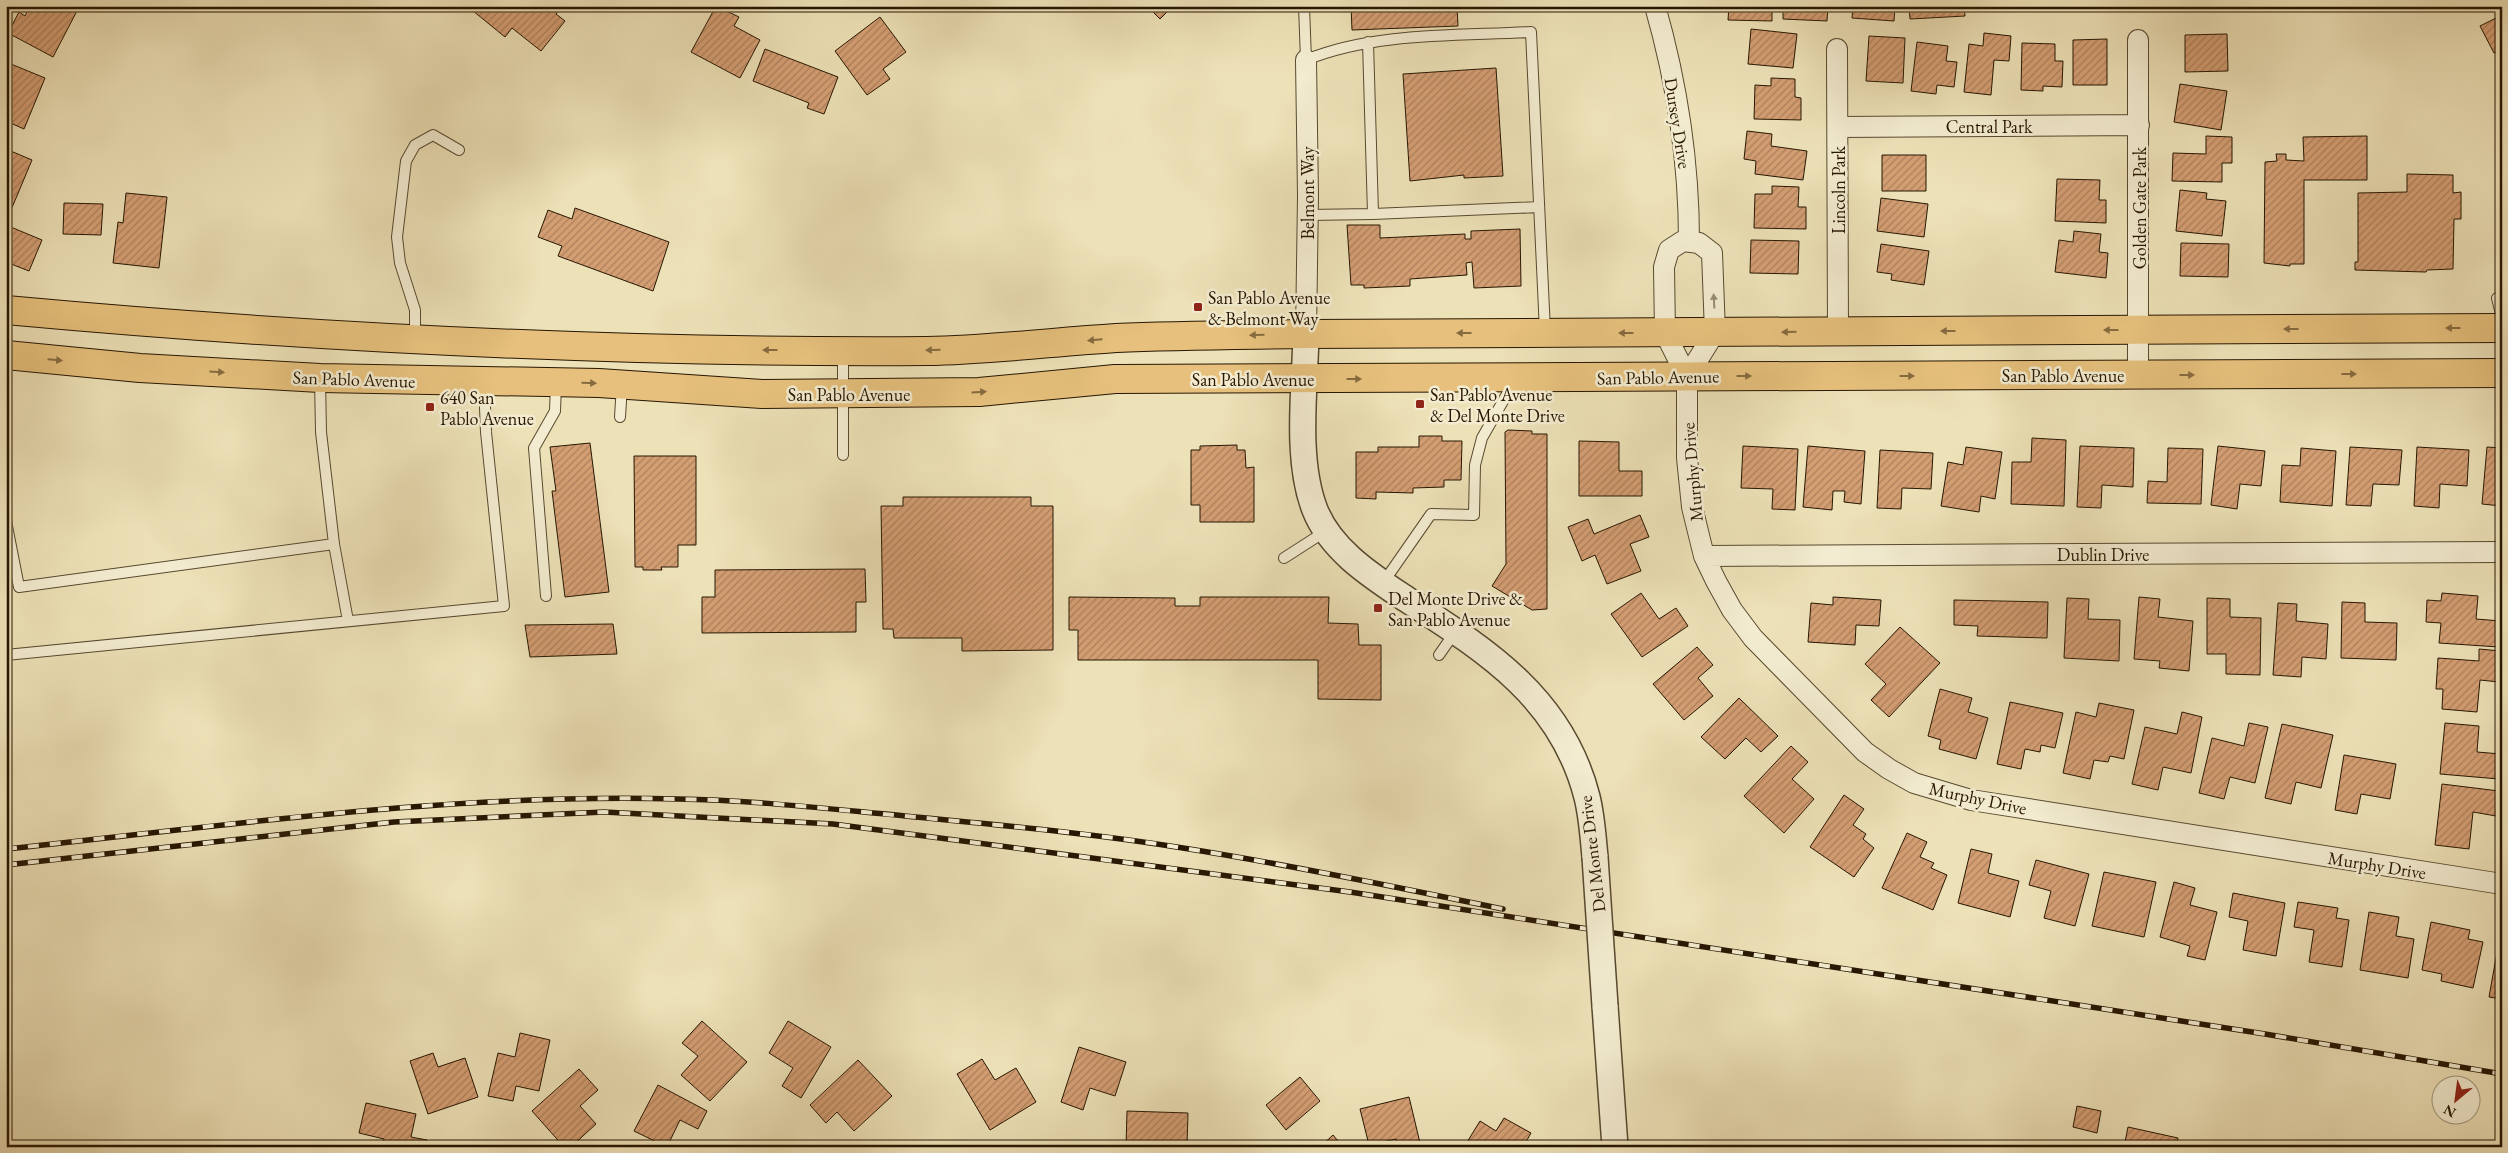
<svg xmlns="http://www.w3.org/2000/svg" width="2508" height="1153" font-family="'EB Garamond',serif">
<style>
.building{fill:url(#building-hatch);stroke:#271602}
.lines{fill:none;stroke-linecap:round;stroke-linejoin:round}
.service-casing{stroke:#58492f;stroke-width:12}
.minor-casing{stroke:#58492f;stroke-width:22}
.tertiary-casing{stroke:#58492f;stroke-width:28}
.primary-casing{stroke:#271602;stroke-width:30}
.service{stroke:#f3ecd0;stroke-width:10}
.minor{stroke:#f3ecd0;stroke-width:20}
.tertiary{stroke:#f3ecd0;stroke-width:25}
.primary{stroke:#e6c07c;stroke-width:28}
.rail-casing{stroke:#271602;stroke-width:5.5}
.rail{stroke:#f3ecd0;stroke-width:4;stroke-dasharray:11;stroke-linecap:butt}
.tertiary-bridge-casing{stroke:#58492f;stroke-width:28;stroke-linecap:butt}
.tertiary-bridge{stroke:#f3ecd0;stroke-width:25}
.oneway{fill:#978c73}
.oneway2{fill:#866b3f}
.poi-dot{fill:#8f2418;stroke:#f3ecd0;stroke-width:2}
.labels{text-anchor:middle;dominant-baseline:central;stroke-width:5;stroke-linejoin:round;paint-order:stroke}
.street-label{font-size:18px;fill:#271602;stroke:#f3ecd0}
.poi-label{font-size:18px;fill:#271602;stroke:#f3ecd0;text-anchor:start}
</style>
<defs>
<pattern id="building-hatch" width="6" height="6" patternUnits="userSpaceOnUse" patternTransform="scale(1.25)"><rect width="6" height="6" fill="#d49e73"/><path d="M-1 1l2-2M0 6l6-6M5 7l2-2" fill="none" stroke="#ac805c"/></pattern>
</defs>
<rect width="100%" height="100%" fill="#ede1b7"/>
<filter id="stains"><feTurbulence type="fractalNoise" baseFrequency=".004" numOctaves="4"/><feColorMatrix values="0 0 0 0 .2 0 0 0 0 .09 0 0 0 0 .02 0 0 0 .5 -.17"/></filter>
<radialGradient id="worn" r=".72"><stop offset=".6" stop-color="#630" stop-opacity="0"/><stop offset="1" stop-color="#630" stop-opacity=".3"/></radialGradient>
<path class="building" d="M30,6l49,1 -26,50 -45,-24 11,-21 6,4z
M467,6h96l-7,8 9,7 -24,30 -29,-23 -7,9z
M716,6l23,11 -5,9 26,14 -20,38 -49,-26z
M1147,6h26l-13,13z
M1351,6h106l1,20 -106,4z
M1729,6h43v15l-44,-1z
M1783,6h45l-1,15 -44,-2z
M1853,6h42l-1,15 -42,-3z
M1909,6h55l1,10 -55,3z
M2502,15v34l-8,4 -14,-27z
M880,17l26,35 -23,17 7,10 -23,16 -32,-44z
M1751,29l46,5 -4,34 -45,-4z
M1984,33l27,3 -2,25 -15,-1 -3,35 -27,-3 5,-48 14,2z
M2227,34l1,37 -43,1v-37z
M1869,36l36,2 -2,45 -37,-2z
M2107,39v46h-34v-45z
M1917,42l31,4 -2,15 11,1 -3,25 -17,-2 -1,9 -25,-3z
M2022,43l33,1v17h8l-1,26 -19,-1v5l-22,-1z
M765,49l73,28 -14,37 -17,-6 2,-5 -56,-22z
M11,64l34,14 -21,51 -18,-8v-45z
M1496,68l7,108 -39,2v-3l-54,6 -7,-107z
M1771,78l24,1v18l6,1v22l-47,-1 1,-34 16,1z
M2180,84l47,7 -6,39 -47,-8z
M1747,131l25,3 -1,12 36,5 -4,29 -48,-6 1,-13 -12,-2z
M2206,136l26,1v26h-10v19l-50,-1 1,-28 33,1z
M2367,136v44h-63v84h-14v2l-26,-3 1,-101 12,-1 -1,-7h10v6l18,1 -1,-24z
M6,149l26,11 -21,50 -5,-2z
M1882,155h44v36h-44z
M2407,174l46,1v18l8,-1v27h-7l-1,50 -26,1 -1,2 -71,-2v-8h3v-69l49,-1z
M2057,179l43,1 -1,20h7v23l-51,-2z
M1772,186l27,1 -1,20h8v22l-52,-1 1,-34h17z
M2180,190l27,3 -1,6 20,2 -4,35 -46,-5z
M126,193l41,4 -8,71 -46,-5 5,-41 5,1z
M1881,198l47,6 -4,33 -47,-6z
M64,203l39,1 -2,31 -38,-1z
M575,208l94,34 -16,49 -95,-35 4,-10 -24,-9 10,-27 24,9z
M6,225l36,15 -13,31 -23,-9z
M1347,225h33v13l85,-4v5h6v-8l49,-2 1,57 -47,2 -2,-26 -6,1 1,12 -57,4v7l-46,2v-3h-13z
M2074,231l27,3 -2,18 9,1 -2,25 -51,-6 4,-32 14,2z
M1751,240l48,1 -1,33 -48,-1z
M2181,243l48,1 -1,33 -48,-1z
M1881,244l48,7 -5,34 -33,-5 1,-6 -15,-2z
M1508,430l24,1v3h15v175l-15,1 -40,-24 14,-22 -1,-132z
M1419,436h23v5h20l-1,39h-17v7l-31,1v5l-37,-1v7l-20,-1v-46h22v-5h41z
M2032,438l34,2 -2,66 -53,-2 1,-42h19z
M1579,441l40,1v29h23v25h-63z
M590,443l19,149 -44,5 -13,-106h4l-6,-44z
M1237,445v5h8l1,18 8,-1v55h-54v-17h-9v-55h9v-4z
M1743,446l55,3 -3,61 -23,-1 1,-20 -32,-1z
M1808,446l57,5 -4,53 -17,-2 1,-11h-12l-1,19 -29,-3z
M2080,446l54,2 -1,39 -31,-2 -1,23 -24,-1z
M2218,446l47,5 -4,35 -21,-2 -3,25 -26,-4z
M1966,447l36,5 -7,47 -14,-3 -2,16 -38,-6 7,-44 15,3z
M2350,447l52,3 -3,35 -26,-1 -2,22 -25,-1z
M2417,447l52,3 -2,36 -27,-2 -1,24 -25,-2z
M2487,447l15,1v58l-20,-2z
M2168,448l35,1 -2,55 -54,-1 1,-22 19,1z
M2301,448l35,3 -4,55 -52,-4 2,-37 18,1z
M1880,450l53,3 -2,36 -29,-1 -1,21 -24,-1z
M634,456h62v89h-18v22h-17l1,3h-19v-3h-8z
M903,497h128v9h22v144l-91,1v-13h-68l-1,-9h-10l-2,-123h22z
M1640,515l9,22 -19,7 11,27 -34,13 -12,-29 -13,6 -14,-34 20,-8 6,15z
M865,569l1,33h-10v30l-154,1v-36h13v-27z
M1641,593l18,26 17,-11 12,18 -46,31 -31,-43z
M2442,593l36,3 -2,23 25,2 -2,26 -60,-4 2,-20 -15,-1 1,-22 14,1z
M1069,597l106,1v8h25v-9h129l-1,26 30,1 1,21h22v55l-63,-1v-39h-240v-30h-9z
M1833,597l48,3 -2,26 -23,-1 -1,20 -47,-3 3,-39 22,2z
M2139,597l21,2 -2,18 35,4 -4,50 -30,-3 1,-7 -26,-2z
M2067,598l22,1 -1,20 32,1 -1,41 -55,-3z
M2207,598l23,1v18l31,1 -1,57 -34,-1v-20h-19z
M1954,600l94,2 -1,36 -70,-2 1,-10 -24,-1z
M2342,602l23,1v19l32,1 -1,37 -55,-2z
M2278,603l19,1 -1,17 32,3 -2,35 -24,-2 -1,20 -28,-2z
M613,624l4,30 -87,3 -5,-32z
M1900,627l40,36 -51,54 -18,-17 15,-16 -21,-20z
M1697,647l16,18 -15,13 15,18 -29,24 -31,-36z
M2479,649l22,2 -2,31 -19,-2 -3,32 -35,-3 1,-20h-7l2,-31 41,3z
M1940,689l32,9 -4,14 20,6 -12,41 -37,-10 2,-9 -13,-4z
M1739,698l39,38 -17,16 -15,-14 -21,21 -24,-22z
M2010,702l53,11 -8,35 -14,-3 -1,7 -15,-3 -4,20 -24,-5z
M2099,703l35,7 -10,49 -14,-3 -2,6 -14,-2 -4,19 -27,-6 13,-61 20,5z
M2182,712l20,5 -11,56 -28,-6 -5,23 -26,-6 13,-57 32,7z
M2249,723l19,4 -13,56 -25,-6 -6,22 -25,-6 13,-55 32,8z
M2445,723l34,3 -2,26 24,2 -2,25 -59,-5z
M2282,724l51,11 -12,53 -25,-6 -5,22 -26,-6z
M1791,746l17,16 -16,17 22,20 -30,34 -40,-37z
M2344,755l52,9 -6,35 -29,-5 -4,20 -22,-4z
M2442,784l57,7 -3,25 -23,-4 -4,37 -34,-4z
M1844,795l20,14 -11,16 13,9 -3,5 11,9 -20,29 -44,-30z
M1907,833l20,9 -7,15 14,6 -3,5 16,7 -14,35 -51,-22z
M1971,849l21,5 -4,19 31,8 -9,36 -52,-14z
M2036,860l53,14 -14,52 -31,-8 7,-27 -22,-6z
M2104,872l52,10 -12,55 -52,-11z
M2174,882l21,6 -5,17 27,7 -12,48 -18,-4 3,-10 -30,-9z
M2233,893l52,10 -9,53 -33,-6 5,-29 -19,-4z
M2298,902l40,6 -2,10 13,2 -7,47 -33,-5 5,-32 -20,-3z
M2369,912l30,5 -3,19 18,3 -6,39 -48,-8z
M2431,922l39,8 -2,9 15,3 -10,46 -32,-7 1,-7 -20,-4z
M2499,941l3,1v57l-13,-2z
M702,1021l45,41 -37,39 -29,-26 17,-19 -16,-13z
M788,1021l43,26 -30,51 -19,-12 11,-18 -24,-15z
M520,1033l30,7 -11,51 -23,-5 -3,15 -25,-5 10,-43 17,4z
M1079,1047l47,15 -11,34 -25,-8 -7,22 -22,-8z
M433,1053l5,14 27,-9 13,39 -50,17 -18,-53z
M982,1059l13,21 21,-12 20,34 -46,28 -33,-56z
M858,1060l34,36 -38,35 -17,-19 -11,11 -16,-18z
M579,1069l19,21 -18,16 16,18 -25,23h-7l-32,-36z
M1300,1077l20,24 -34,29 -20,-25z
M658,1085l49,26 -9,18 -18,-9 -13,27 -33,-16z
M1409,1097l12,50h-23l-2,-8 -27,6 -9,-36z
M366,1103l50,11 -5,23 16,3 -2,7h-43l2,-8 -25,-6z
M2077,1106l24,5 -4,22 -24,-6z
M1127,1111l61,2 -1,34h-61z
M1504,1118l27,15 -8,14h-59l16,-26 16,10z
M2128,1127l50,11 -2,9h-52z
M1333,1135l10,12h-23z"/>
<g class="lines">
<g class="service-casing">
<path id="service" d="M1304,6l2,54c68,-28 152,-24 225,-28l14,299
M1368,42l5,172 166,-7
M1308,215l65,-1
M2497,298l5,20
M415,338v-28l-15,-47 -3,-26 9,-76 9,-16 18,-10 26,15
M620,417l2,-32
M843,455v-104
M6,521l13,66 315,-43 -13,-112 -1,-53
M334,544l14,77
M1284,558l42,-27
M1383,583l48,-69 43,1 1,-50 7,-27 33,-58
M546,596l-12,-148 21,-37 1,-27
M6,655l498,-49 -18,-174 -2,-49
M1439,655l16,-23"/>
</g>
<g class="minor-casing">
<path id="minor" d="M1655,6c22,77 34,155 34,235
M2138,40v335
M1837,49l1,282
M1838,127l301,-2
M1306,334l2,-138 -2,-136
M1687,377l28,-45 -3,-79 -13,-10 -16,-2 -14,9 -5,17 1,66 22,44v81l5,49 12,49 12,25 16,29 21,28 112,114 24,17 25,14 57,17 531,84
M1704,556l798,-4"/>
</g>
<g class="tertiary-casing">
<path id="tertiary" d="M1306,334c-1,54 -11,125 9,176 15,38 52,63 85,85 82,53 161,100 187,202 5,20 6,40 8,60
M1605,1006l10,141"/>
</g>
<g class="primary-casing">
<path id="primary" d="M6,310c306,28 614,43 921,41 63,-1 126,-9 189,-13 63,-3 127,-3 190,-4l1196,-6
M6,355l134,13 180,10 279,5 163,11 217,-2 136,-13 1387,-6"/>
</g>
<use href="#service" class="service"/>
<use href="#minor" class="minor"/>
<use href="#tertiary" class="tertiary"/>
<use href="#primary" class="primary"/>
<g class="rail-casing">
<path id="rail" d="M6,849c224,-24 447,-56 672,-50 75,1 151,10 227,17 92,9 186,17 278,32 107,17 213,39 320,61
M6,865l388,-43 210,-10 229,12 517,68 915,142 237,40"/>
</g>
<use href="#rail" class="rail"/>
<g class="tertiary-bridge-casing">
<path id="tertiary-bridge" d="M1595,857l10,149"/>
</g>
<use href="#tertiary-bridge" class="tertiary-bridge"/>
</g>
<defs><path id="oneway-solid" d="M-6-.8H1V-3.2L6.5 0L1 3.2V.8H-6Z" transform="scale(1.25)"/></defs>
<use class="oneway" href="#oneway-solid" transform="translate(1714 301) rotate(-93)"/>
<g class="oneway2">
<use href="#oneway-solid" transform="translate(2453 328) rotate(180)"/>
<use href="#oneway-solid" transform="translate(2291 329) rotate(180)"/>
<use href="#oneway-solid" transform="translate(2111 330) rotate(180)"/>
<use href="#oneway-solid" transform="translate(1948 331) rotate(180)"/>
<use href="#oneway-solid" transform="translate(1789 332) rotate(179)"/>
<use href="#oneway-solid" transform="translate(1464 333) rotate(180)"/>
<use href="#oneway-solid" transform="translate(1626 333) rotate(-180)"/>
<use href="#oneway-solid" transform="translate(1257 335) rotate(179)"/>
<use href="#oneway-solid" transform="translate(1095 340) rotate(175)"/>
<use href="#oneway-solid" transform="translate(770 350) rotate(-180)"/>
<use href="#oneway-solid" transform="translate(933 350) rotate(179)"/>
<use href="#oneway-solid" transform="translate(55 360) rotate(5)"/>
<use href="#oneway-solid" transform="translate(217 372) rotate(3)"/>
<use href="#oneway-solid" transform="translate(2349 374)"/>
<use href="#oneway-solid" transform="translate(2187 375)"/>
<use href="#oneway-solid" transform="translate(1744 376)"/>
<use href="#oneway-solid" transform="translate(1907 376)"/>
<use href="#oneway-solid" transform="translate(1354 379)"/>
<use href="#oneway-solid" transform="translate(589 383) rotate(1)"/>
<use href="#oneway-solid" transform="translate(979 392) rotate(-3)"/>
</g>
<g class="poi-dot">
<rect x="1193" y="302" width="10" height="10" rx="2.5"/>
<rect x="1415" y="399" width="10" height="10" rx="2.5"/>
<rect x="425" y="402" width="10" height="10" rx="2.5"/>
<rect x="1373" y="603" width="10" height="10" rx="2.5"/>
</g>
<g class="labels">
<g class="street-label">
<text transform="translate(1678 123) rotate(81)">Dursey Drive</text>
<text x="1989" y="126">Central Park</text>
<text transform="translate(1838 190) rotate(-90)">Lincoln Park</text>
<text transform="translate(1307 193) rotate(-90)">Belmont Way</text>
<text transform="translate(2139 208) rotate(-90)">Golden Gate Park</text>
<text x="2063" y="375">San Pablo Avenue</text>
<text transform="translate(1658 377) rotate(-1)">San Pablo Avenue</text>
<text transform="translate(354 379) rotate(2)">San Pablo Avenue</text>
<text x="1253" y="379">San Pablo Avenue</text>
<text x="849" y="394">San Pablo Avenue</text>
<text transform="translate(1692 472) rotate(-95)">Murphy Drive</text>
<text x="2103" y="554">Dublin Drive</text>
<text transform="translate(1978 798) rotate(12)">Murphy Drive</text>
<text transform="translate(1592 854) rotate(-97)">Del Monte Drive</text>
<text transform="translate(2377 865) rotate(9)">Murphy Drive</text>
</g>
<g class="poi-label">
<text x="1208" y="297">San Pablo Avenue<tspan x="1208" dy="21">&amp; Belmont Way</tspan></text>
<text x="1430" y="394">San Pablo Avenue<tspan x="1430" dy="21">&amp; Del Monte Drive</tspan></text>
<text x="440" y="397">640 San<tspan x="440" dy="21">Pablo Avenue</tspan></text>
<text x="1388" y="598">Del Monte Drive &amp;<tspan x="1388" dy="21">San Pablo Avenue</tspan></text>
</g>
</g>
<rect width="2508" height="1153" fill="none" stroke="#ede1b7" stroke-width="25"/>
<rect x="8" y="8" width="2493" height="1138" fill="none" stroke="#271602" stroke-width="2.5"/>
<rect x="12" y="12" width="2483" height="1128" fill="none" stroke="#271602"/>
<g transform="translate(2456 1100) rotate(209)"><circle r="24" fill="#f3ecd0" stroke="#a1967e"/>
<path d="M0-4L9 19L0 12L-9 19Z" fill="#8f2418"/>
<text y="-8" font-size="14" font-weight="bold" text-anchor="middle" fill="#271602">N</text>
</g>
<rect width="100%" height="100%" filter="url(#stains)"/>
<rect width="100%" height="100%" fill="url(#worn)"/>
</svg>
